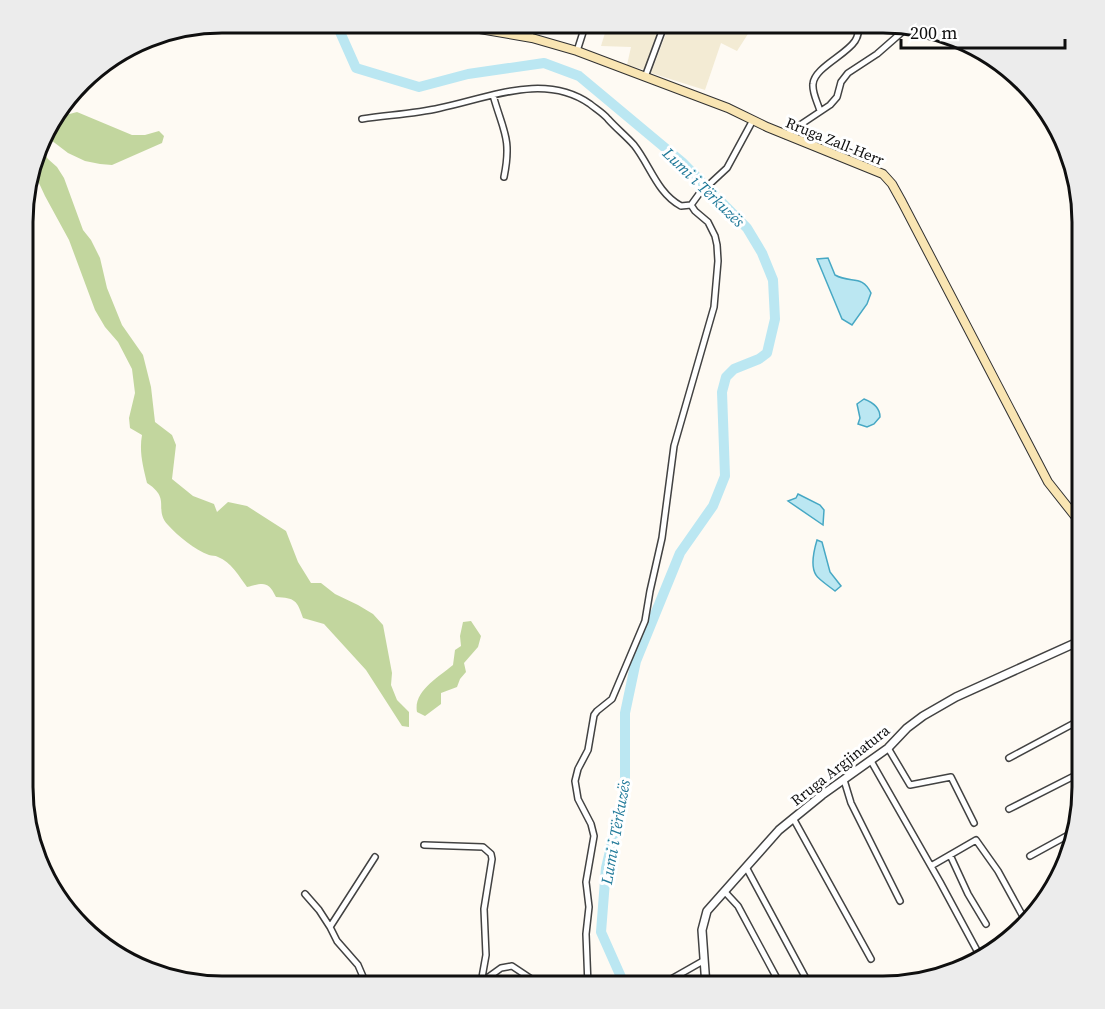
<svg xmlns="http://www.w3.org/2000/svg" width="1105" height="1009" font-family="'Source Serif 4',serif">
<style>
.farmland{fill:#f3ebd4}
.forest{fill:#c2d69e}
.water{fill:#bbe7f2;stroke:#47a8c4;stroke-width:1.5}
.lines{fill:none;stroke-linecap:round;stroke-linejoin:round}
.river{stroke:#bbe7f2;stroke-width:10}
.minor-casing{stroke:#424242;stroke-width:8}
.tertiary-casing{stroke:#424242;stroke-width:10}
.secondary-casing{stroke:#313131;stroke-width:10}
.minor{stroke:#fff;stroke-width:5}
.tertiary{stroke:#fff;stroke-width:7}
.secondary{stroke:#f9e5b3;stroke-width:8}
.labels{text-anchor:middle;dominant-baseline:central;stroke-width:6;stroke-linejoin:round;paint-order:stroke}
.street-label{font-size:15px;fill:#0f0f0f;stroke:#fff}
.water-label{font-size:16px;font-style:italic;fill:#217a99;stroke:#fff}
.rim{fill:none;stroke:#0f0f0f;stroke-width:3}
</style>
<rect width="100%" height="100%" fill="#fefaf3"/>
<path class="farmland" d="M608,23h56l-19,47 -18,-5 4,-18 -30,-1z
M670,23h85l-18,28 -16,-8 -16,47 -54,-17z"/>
<path class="forest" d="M57,112l5,4 15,-4 55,23h13l14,-4 5,5 -2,7 -50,22 -12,-1 -15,-3 -17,-8 -17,-13 -6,-8 4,-10z
M40,147l8,12 9,8 7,11 19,52 8,10 9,18 7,30 15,37 21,30 8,32 4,35 17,13 4,10 -4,34 21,17 21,8 3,8 11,-10 19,4 39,25 12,31 13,21h10l14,11 23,11 15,9 10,11 9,48 -1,12 6,15 12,12v15l-7,-1 -36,-56 -42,-46 -21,-6c-6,-18 -8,-20 -27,-21 -8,-17 -13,-14 -29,-10 -8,-11 -16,-25 -29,-30 -3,-2 -6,-1 -9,-2 -14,-5 -31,-19 -41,-30 -15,-16 4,-26 -21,-42 -4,-17 -8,-31 -5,-48l-12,-7 -1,-10 6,-25 -3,-24 -14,-27 -13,-15 -10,-17 -26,-70 -24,-44 -13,-28z
M471,621l10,15 -3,11 -14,16 2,9 -6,7 -3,8 -16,6v11l-16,12 -8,-4c-4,-21 22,-35 36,-47l2,-15 6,-4 -1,-10 3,-14z"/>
<path class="water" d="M828,258l7,17c16,9 27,-1 36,18l-4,11 -15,21 -10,-6 -25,-60z
M864,399c8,3 16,8 16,18l-6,7 -7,3 -9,-3 2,-6 -3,-14z
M798,494l22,11 4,5 -1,15 -35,-24 8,-3z
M817,540l5,2 8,30 11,14 -6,5c-5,-4 -17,-12 -19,-16 -6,-9 -2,-25 1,-35z"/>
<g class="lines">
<path class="river" d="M336,23l20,45 63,19 49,-13 76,-11 35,13 103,86 65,66 15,25 11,27 2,39 -8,34 -8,6 -25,10 -8,8 -4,15 3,84 -12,30 -33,47 -44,108 -11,52v65l-3,23 -16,67 -5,64 20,45v9"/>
<g class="minor-casing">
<path id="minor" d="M577,51l9,-28
M645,77l20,-54
M493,95c10,36 19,43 11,82
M820,111c-2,-8 -8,-18 -7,-27 1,-16 33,-29 42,-43 4,-6 4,-12 4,-18
M362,119c26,-4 52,-5 78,-11 49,-10 104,-36 150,-4 6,5 13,9 18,15 8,9 18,17 26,26 16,20 23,48 47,61l10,-1
M785,135l45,-30 7,-8 4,-15 7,-9 29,-19 32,-28
M691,205l8,-11 28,-26 26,-48
M888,748l22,37 41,-8 23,46
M1009,758l73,-39
M871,761l69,121 41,76
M844,780l7,23 49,98
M1009,809l73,-37
M793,818l78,141
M424,845l59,2 8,7 1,5 -8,50 2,46 -5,28
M950,855l18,39 18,30
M1030,856l42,-23
M931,866l45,-26 22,31 28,51
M746,867l64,119
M725,892l13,14 43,80
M305,894l14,16 11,17
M367,986l-9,-21 -21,-24 -7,-14 45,-70
M476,986l25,-18 11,-2 30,20
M588,986l-2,-52 3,-27 -3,-25 8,-46 -3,-12 -13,-25 -3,-18 3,-12 10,-19 6,-35 3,-4 15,-12 33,-78 5,-30 12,-53 12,-92 40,-139 4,-46 -1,-16 -2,-9 -7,-14 -13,-11 -4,-6
M659,986l44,-25"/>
</g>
<g class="tertiary-casing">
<path id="tertiary" d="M706,986l-4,-56 5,-19 72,-81 43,-35 66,-47 19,-20 16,-12 33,-19 126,-57"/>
</g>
<g class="secondary-casing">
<path id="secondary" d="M391,23l83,5 58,10 45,13 151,57 39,19 116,47 9,10 10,18 146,280 34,43"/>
</g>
<use href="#minor" class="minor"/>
<use href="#tertiary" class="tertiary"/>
<use href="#secondary" class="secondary"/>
</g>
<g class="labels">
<g class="street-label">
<text transform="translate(835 141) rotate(22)">Rruga Zall-Herr</text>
<text transform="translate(840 765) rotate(-38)">Rruga Argjinatura</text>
</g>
<g class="water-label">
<text transform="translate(704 187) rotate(44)">Lumi i Tërkuzës</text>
<text transform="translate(615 832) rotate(-80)">Lumi i Tërkuzës</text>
</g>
</g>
<path d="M0 0H1105V1009H0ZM222 33H883A189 189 0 0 1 1072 222V787A189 189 0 0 1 883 976H222A189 189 0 0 1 33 787V222A189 189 0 0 1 222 33Z" fill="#ececec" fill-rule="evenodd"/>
<path class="rim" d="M222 33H883A189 189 0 0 1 1072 222V787A189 189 0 0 1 883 976H222A189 189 0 0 1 33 787V222A189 189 0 0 1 222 33Z"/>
<path d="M901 39v9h164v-9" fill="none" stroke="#0f0f0f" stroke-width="3"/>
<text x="910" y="39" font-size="18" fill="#0f0f0f" stroke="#ffffff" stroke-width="4.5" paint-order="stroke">200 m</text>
</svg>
